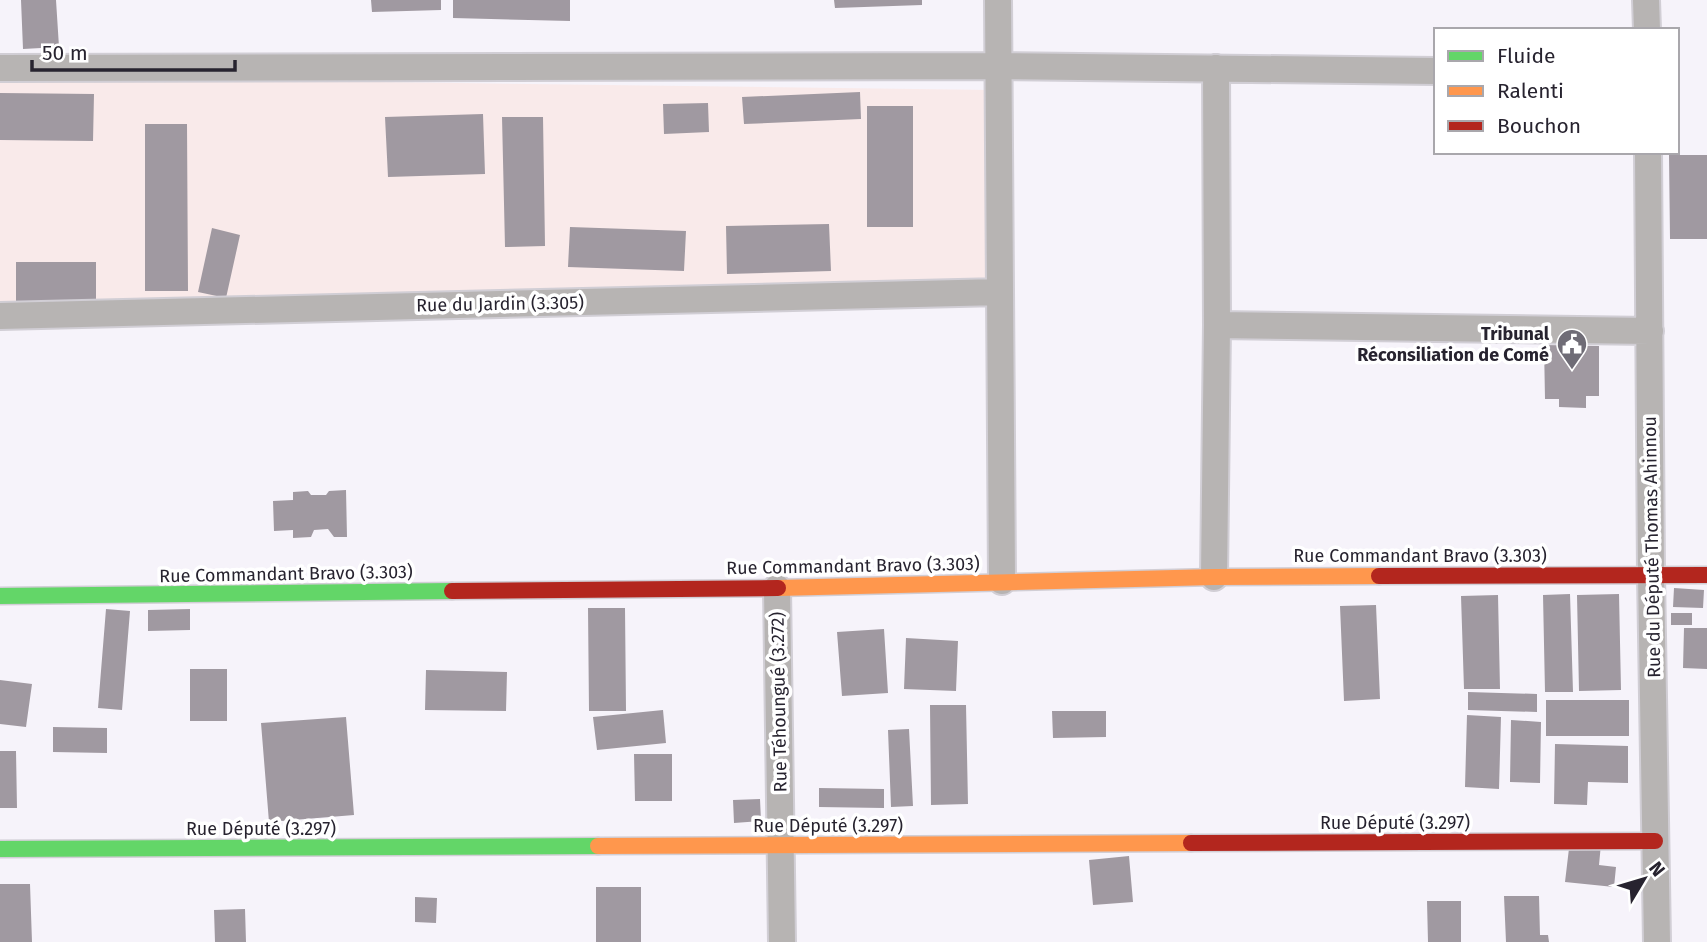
<svg xmlns="http://www.w3.org/2000/svg" width="1707" height="942" font-family="'Fira Sans',sans-serif">
<style>
.education{fill:#f9eaea}
.building{fill:#a099a1}
.lines{fill:none;stroke-linecap:round;stroke-linejoin:round}
.street-casing{stroke:#d1ced5;stroke-width:30}
.fast-casing{stroke:#d1ced5;stroke-width:19}
.slow-casing{stroke:#d1ced5;stroke-width:19}
.jam-casing{stroke:#d1ced5;stroke-width:19}
.street{stroke:#b7b4b3;stroke-width:26}
.fast{stroke:#63d668;stroke-width:16}
.slow{stroke:#ff974d;stroke-width:16}
.jam{stroke:#b3261e;stroke-width:16}
.labels{text-anchor:middle;dominant-baseline:central;stroke-width:7;stroke-linejoin:round;paint-order:stroke}
.street-label{font-size:18px;fill:#27232f;stroke:#fff}
.poi-label{font-size:18px;font-weight:bold;fill:#27232f;stroke:#fff;text-anchor:end}
</style>
<rect width="100%" height="100%" fill="#f6f3fa"/>
<path class="education" d="M0,77l992,13 -1,192 -991,21z"/>
<path class="building" d="M21,0h35l3,47 -36,2z
M371,0h70v10l-69,2z
M453,0h117v21l-117,-3z
M834,0h88v5l-87,3z
M860,92l1,27 -117,5 -2,-27z
M0,93l94,1 -1,47 -93,-1z
M708,103l1,29 -45,2 -1,-30z
M867,106h46v121h-46z
M483,114l2,60 -97,3 -3,-60z
M502,117h41l2,129 -40,1z
M145,124h42l1,167h-43z
M1669,155h38v84h-37z
M829,224l2,47 -104,3 -1,-48z
M570,227l116,4 -2,40 -116,-4z
M212,228l28,7 -14,63 -28,-6z
M16,262h80v42l-80,-1z
M1544,345l55,1v50h-13v12l-27,-1v-8h-14z
M346,490l1,47h-13l-6,-8 -14,1 -3,7 -18,1v-8l-19,1 -1,-30 20,-1v-8l15,-1 3,4h15l3,-4z
M1674,588l30,2 -1,18 -30,-1z
M1570,594l3,98h-28l-2,-97z
M1619,594l2,96 -42,1 -2,-96z
M1498,595l2,94h-36l-3,-93z
M1376,605l4,94 -36,2 -4,-95z
M588,608h37l1,103h-37z
M106,609l24,2 -8,99 -24,-2z
M190,609v21l-42,1v-21z
M1671,613h21v12h-21z
M1684,628h23v41l-24,-1z
M884,629l4,64 -46,3 -5,-64z
M906,638l52,3 -2,50 -52,-2z
M190,669h37v52h-37z
M426,670l81,2 -1,39 -81,-1z
M0,680l32,4 -6,43 -26,-3z
M1468,692l69,2v18l-69,-2z
M1546,700h83v36h-83z
M930,705h36l2,99 -37,1z
M663,710l3,33 -69,7 -4,-33z
M1052,711h54v26l-53,1z
M1467,715l34,2 -2,72 -34,-2z
M346,717l8,98 -85,7 -8,-99z
M1511,720l30,2 -1,61 -30,-1z
M53,727l54,1v25l-54,-1z
M909,729l4,77 -22,1 -3,-77z
M1555,744l73,2v37l-40,-1 -1,23 -33,-1z
M0,751h16l1,57h-17z
M634,754h38v47h-37z
M819,788l65,1v19l-65,-1z
M760,799l1,22 -27,2 -1,-23z
M1570,840l31,4 -2,21 17,2 -2,20 -49,-5z
M1129,856l4,46 -40,3 -4,-45z
M0,884h30l2,58h-32z
M596,887h45v55h-45z
M1504,896h35l1,39h8l1,7h-43z
M415,897l22,1 -1,25 -21,-1z
M1427,901h34v41h-33z
M245,909l1,33h-31l-1,-32z"/>
<g class="lines">
<g class="street-casing">
<path id="street" d="M998,0l4,581
M1646,0l1,30
M0,68l997,-2 439,5
M1648,152l3,422 6,368
M0,316l1000,-24
M1217,325l433,6
M1214,577l3,-252 -1,-257
M777,588l5,354"/>
</g>
<g class="fast-casing">
<path id="fast" d="M0,596l452,-5
M0,849l598,-3"/>
</g>
<g class="slow-casing">
<path id="slow" d="M778,588l436,-11 165,-1
M598,846l593,-3"/>
</g>
<g class="jam-casing">
<path id="jam" d="M1379,576l328,-1
M452,591l326,-3
M1191,843l464,-2"/>
</g>
<use href="#street" class="street"/>
<use href="#fast" class="fast"/>
<use href="#slow" class="slow"/>
<use href="#jam" class="jam"/>
</g>
<defs>
<g id="civic-pin" transform="scale(1.575)"><path d="M0 17L-7.5 6A9.5 9.5 0 1 1 7.5 6Z" fill="#6f6c76" stroke="#fff"/><path d="M-.6-6.5H3V-4.5H.6V-3L4-1V1h2V6H-6V1h2V-1L-.6-3ZM-1.2 2.5V6h2.4V2.5Z" fill="#fff"/></g>
</defs>
<g fill-rule="evenodd">
<use href="#civic-pin" x="1572" y="344"/>
</g>
<g class="labels">
<g class="street-label">
<text transform="translate(500 304) rotate(-1)">Rue du Jardin (3.305)</text>
<text transform="translate(1652 547) rotate(-91)">Rue du Député Thomas Ahinnou</text>
<text x="1420" y="556">Rue Commandant Bravo (3.303)</text>
<text transform="translate(853 566) rotate(-1)">Rue Commandant Bravo (3.303)</text>
<text transform="translate(286 574) rotate(-1)">Rue Commandant Bravo (3.303)</text>
<text transform="translate(779 702) rotate(-91)">Rue Téhoungué (3.272)</text>
<text x="1395" y="823">Rue Député (3.297)</text>
<text x="828" y="826">Rue Député (3.297)</text>
<text x="261" y="829">Rue Député (3.297)</text>
</g>
<g class="poi-label">
<text x="1549" y="334">Tribunal<tspan x="1549" dy="21">Réconsiliation de Comé</tspan></text>
</g>
</g>
<rect x="1434" y="28" width="245" height="126" fill="#ffffff" stroke="#a9a7ac" stroke-width="2"/>
<rect x="1448" y="51" width="35" height="10" fill="#63d668" stroke="#a9a7ac" stroke-width="2"/>
<text x="1497" y="63" font-size="21" fill="#27232f">Fluide</text>
<rect x="1448" y="86" width="35" height="10" fill="#ff974d" stroke="#a9a7ac" stroke-width="2"/>
<text x="1497" y="98" font-size="21" fill="#27232f">Ralenti</text>
<rect x="1448" y="121" width="35" height="10" fill="#b3261e" stroke="#a9a7ac" stroke-width="2"/>
<text x="1497" y="133" font-size="21" fill="#27232f">Bouchon</text>
<g transform="translate(1644 879) rotate(52)" stroke="#ffffff" stroke-width="5" paint-order="stroke">
<path d="M0-5L12 26L0 18L-12 26Z" fill="#27232f"/>
<text y="-10" font-size="19" font-weight="bold" text-anchor="middle" fill="#27232f">N</text>
</g>
<path d="M32 60v10h203v-10" fill="none" stroke="#27232f" stroke-width="3.5"/>
<text x="42" y="60" font-size="21" fill="#27232f" stroke="#ffffff" stroke-width="5" paint-order="stroke">50 m</text>
</svg>
